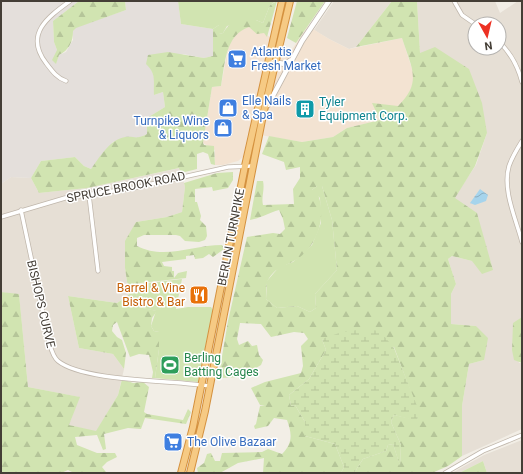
<svg xmlns="http://www.w3.org/2000/svg" width="523" height="474" font-family="Roboto,sans-serif">
<style>
.residential{fill:#e6dfd5;fill-rule:evenodd}
.commercial{fill:#f3e3d2}
.industrial{fill:#e4dfdb}
.green{fill:#d1e4b1}
.forest{fill:url(#forest-firs);fill-rule:evenodd}
.wetland{fill:url(#wetland-marsh)}
.water{fill:url(#water-waves)}
.lines{fill:none;stroke-linecap:round;stroke-linejoin:round}
.minor-casing{stroke:#c0b7ac;stroke-width:5}
.tertiary-casing{stroke:#c0b7ac;stroke-width:6}
.trunk-casing{stroke:#d4913f;stroke-width:8}
.minor{stroke:#fff;stroke-width:3.5}
.tertiary{stroke:#fff;stroke-width:4.5}
.trunk{stroke:#f6ca84;stroke-width:6}
.labels{text-anchor:middle;dominant-baseline:central;stroke-width:3;stroke-linejoin:round;paint-order:stroke}
.shop-label{font-size:12px;fill:#366cbe;stroke:#fff;text-anchor:start}
.culture-label{font-size:12px;fill:#0d838f;stroke:#fff;text-anchor:start}
.street-label{font-size:12px;fill:#443e36;stroke:#fff}
.food-label{font-size:12px;fill:#c56008;stroke:#fff;text-anchor:end}
.leisure-label{font-size:12px;fill:#27864d;stroke:#fff;text-anchor:start}
</style>
<defs>
<pattern id="forest-firs" width="22" height="20" patternUnits="userSpaceOnUse"><rect width="22" height="20" fill="#d1e4b1"/><path d="M5 1l3.5 6h-7zM16 11l3.5 6h-7z" fill="#b5c599"/></pattern>
<pattern id="wetland-marsh" width="20" height="14" patternUnits="userSpaceOnUse"><rect width="20" height="14" fill="#d1e4b1"/><path d="M1 5h8M5 5V1M11 12h8M15 12V8" fill="none" stroke="#b5c599"/></pattern>
<pattern id="water-waves" width="16" height="10" patternUnits="userSpaceOnUse"><rect width="16" height="10" fill="#a6d4ec"/><path d="M0 5q4-4 8 0t8 0" fill="none" stroke="#89adc0"/></pattern>
</defs>
<rect width="100%" height="100%" fill="#f2eee6"/>
<path class="residential" d="M334,1h58l-36,46 -7,2 -20,-10 -15,-9z
M417,1h78l5,12 18,-12h4v316l-9,7v16l6,23h3v66l-60,27v-50l7,-42 15,-4 -8,-34 -25,-2v-30l5,-10 -8,-25 4,-3 20,5 -18,-63 22,-33 11,-32 -67,-80zM475,24h24v24h-24z
M180,168l5,19 -3,25 -15,5 -31,5 -11,46 4,27 -12,8 -49,-7 11,52 34,6 11,15 -6,26 -22,37 -27,-7 10,-28 -51,-10 -9,-92 -18,-3v-108l10,-7 20,1 8,15 48,-5z
M522,440v33h-35l-4,-12 -24,12h-7l32,-18z"/>
<path class="commercial" d="M249,26l15,7 27,18 17,-25 21,13 20,10 53,-11 13,40 -8,20 -26,22 -34,8 -14,9 -31,5 -54,-9 -5,24 -5,4 -15,4h-8v-15l-12,-7 9,-56 9,-1 8,-43 12,-14z"/>
<path class="industrial" d="M1,1h78l-26,20 1,21 3,8 -1,13 3,-8 7,-3 7,-12v-9l3,-4 50,-17 -1,-9h53l3,23 32,5 1,27 -10,2 -21,-4 -32,14 5,16 -2,11 9,-3 2,15 -18,11v16l-10,5 -11,-2 -13,5 -22,27 -7,-3 -9,-9 -34,4 -10,17 -20,-1 -10,7z"/>
<path class="green" d="M178,1h98l-6,4 -7,18 -7,-3 -29,6 -4,7 -4,1v-9l-6,4 -32,-5z
M317,186h5l10,34 5,50 -22,24 1,14 -6,4 -13,-6 -20,2 -11,-9 1,-18 12,-14 14,-5 19,-17 9,-22 -1,-25 -8,-8z
M182,279l-6,30 12,-2h23l2,3 -15,72 -43,-4 4,-29v-17l-5,-1 -3,-5 5,-15 -18,-4 -2,-20 4,-3z"/>
<path class="forest" d="M79,1h46l1,9 -50,18 -3,3c0,11 -4,19 -14,24l-3,9 -4,-4 5,-10 -3,-8 -1,-21z
M277,1l-10,36 -3,-4 -7,1 -8,-7c-24,8 -24,37 -28,59l-9,1 -9,56 1,2 10,1 1,19 -4,-1 -3,-10 -5,-2 -6,2v15l-16,4 -2,-5 -92,20 -48,5 -8,-15 10,-17 34,-4 9,9 7,3c9,-12 18,-29 34,-32 11,-1 10,3 22,-3v-16l18,-11 -2,-15 -9,3c-1,-12 3,-21 -8,-31l2,-9 20,-3 36,6 9,-2v-27l6,-4v9l4,-1c7,-11 16,-17 29,-19l4,6 7,3 7,-18z
M297,1h28l-29,42 -9,-5z
M392,1h25l3,52 15,-6 34,22 13,34 5,30 -12,33 -20,32 22,15 16,57 -11,4 -10,-13 -20,-5 -4,3 8,25 -5,10v30l25,2 12,12 -4,22 -15,4 -7,42v50l-14,10 -16,7h-78l9,-14 23,-8 2,-6 5,-1 7,21 1,-20 -10,-23 3,-7 23,5 1,-9 -24,-64 -72,-8 4,11 -17,29 -20,16 2,11 4,-1 10,17v14l30,8 9,23 -3,6h-78l1,-15 -26,5 -18,10h-22l-1,-5 7,-5 3,-9 4,-1 4,8h5l2,-8 40,-1 6,-3 14,5c11,-11 10,-20 5,-34l-13,-2 -6,8 -13,3 -1,-3 2,-2 4,-18h5l-5,-1 -9,-17 14,-6 36,-9 2,-7 -2,-20 7,-7 -4,-6 -10,-1 -23,5 -10,-13 -21,-1 -3,16 2,6 9,-4 4,5 5,-1 2,10 4,5 -2,5 -20,12 -21,1 -1,-4 9,-53 19,-84 26,-4 7,1 5,-5 -2,-10 -4,-9c-11,3 -18,8 -29,10l7,-39h6c2,9 -2,16 0,24l31,-1 -1,-15 7,-11v-11l-14,3 -2,-8 -22,-8 7,-18 33,6 31,-5 14,-9 33,-8 -8,-17 26,3c25,-24 13,-39 4,-68l-46,9zM317,186h5l10,34 5,50 -22,24 1,14 -6,4 -13,-6 -20,2 -11,-9c0,-6 0,-14 2,-19 7,-12 13,-12 24,-18 25,-12 37,-47 24,-72h-4z
M233,172v8l-5,8 -15,3 -1,-4 -17,2v13h2l4,14 -1,4 6,6 1,10 -2,4 -6,2 -14,-1 -5,-5 -4,-1h-32l-7,3v8c27,14 56,-1 85,-1l2,4 -11,8 -4,-3 -6,4 -8,1 -1,-4 -8,1v3l-24,3 2,4 8,1v4h2v7l4,-5 9,-2 -1,7 -46,5 -4,4 2,20 19,4 -5,7 -1,8 3,5 5,1v17l-4,29h-3l1,-6 -4,-17 -10,-1 -9,3 -13,-35 -4,3 -1,6 5,6 5,3 4,13 -2,16 -11,-15 -34,-6 -11,-52 49,7 12,-8 -4,-27v-27l11,-19 31,-5 15,-5 3,-25 -1,-4 33,-10z
M1,292l18,2 9,93 52,10 -11,28 27,6 22,-36 4,-16 11,4 10,-1 6,5 -5,25 3,2 36,6 5,-11 3,3 -5,12 -41,-6 -4,11 -13,-1 -24,6 2,15 -3,1 -6,-15 -22,2 2,8 20,8h18l2,4 -10,5 -5,5 4,5 12,1h-44l-6,-3 -7,3h-60z
M522,317v46l-8,-3 -2,-10 1,-27z
M483,461l4,12h-28z"/>
<path class="wetland" d="M363,329l17,2 14,17 25,63 -2,10 -23,-6 -3,7 10,23 -1,21 -7,-22 -5,1 -2,6 -23,8 -9,14h-13l3,-6 -9,-23 -30,-8v-14l-10,-17 -4,1 -2,-11 20,-16 17,-29 -4,-11 17,-6z"/>
<path class="water" d="M480,189l8,6 -2,6 -11,4 -5,-2z"/>
<g class="lines">
<g class="minor-casing">
<path id="minor" d="M454,1l8,14 13,9
M499,42c12,11 19,25 23,40
M66,81c-9,-3 -14,-10 -20,-18 -22,-29 2,-46 24,-62
M522,141c-5,8 -10,16 -13,25 -7,24 7,53 13,76
M89,195l9,76
M21,210l28,132c2,7 4,15 9,19 26,21 116,19 152,25
M1,217l64,-19 69,-10 94,-21 25,-1
M445,473l38,-22 39,-16"/>
</g>
<g class="tertiary-casing">
<path id="tertiary" d="M272,62l13,2 6,-4
M268,105l34,-64 27,-40"/>
</g>
<g class="trunk-casing">
<path id="trunk" d="M181,473l12,-46 52,-261 37,-165
M190,473l15,-62 58,-296 27,-114"/>
</g>
<use href="#minor" class="minor"/>
<use href="#tertiary" class="tertiary"/>
<use href="#trunk" class="trunk"/>
</g>
<defs>
<g id="supermarket-square" transform="scale(1)"><rect x="-9" y="-9" width="18" height="18" rx="4" fill="#3f7fe0" stroke="#fff"/><path d="M-6-5.5h2.5l.6 2H6L4.5 2H-2.5L-4.4-4H-6ZM-1.5 3.2a1.3 1.3 0 1 0 .1 0ZM3 3.2a1.3 1.3 0 1 0 .1 0Z" fill="#fff"/></g>
<g id="shop-square" transform="scale(1)"><rect x="-9" y="-9" width="18" height="18" rx="4" fill="#3f7fe0" stroke="#fff"/><path d="M-5-2.5h2.3a2.7 3.5 0 0 1 5.4 0H5L5.5 6h-11ZM-1.5-2.5h3a1.5 2.3 0 0 0-3 0Z" fill="#fff"/></g>
<g id="building-square" transform="scale(1)"><rect x="-9" y="-9" width="18" height="18" rx="4" fill="#0f9aa8" stroke="#fff"/><path d="M-4-6H4V6H1V3H-1V6H-4ZM-2.5-4.3h1.7v1.8h-1.7ZM.8-4.3h1.7v1.8H.8ZM-2.5-1h1.7V.8h-1.7ZM.8-1h1.7V.8H.8Z" fill="#fff"/></g>
<g id="restaurant-square" transform="scale(1)"><rect x="-9" y="-9" width="18" height="18" rx="4" fill="#e8710a" stroke="#fff"/><path d="M-5-6h1v4h1v-4h1v4h1v-4h1v5L-1.5 .5V6h-2V.5L-5-1ZM5-6V6H3V1.5H1.5Q1.5-4 5-6Z" fill="#fff"/></g>
<g id="stadium-square" transform="scale(1)"><rect x="-9" y="-9" width="18" height="18" rx="4" fill="#2e9e5b" stroke="#fff"/><path d="M0-5a6.5 5 0 1 0 0 10a6.5 5 0 1 0 0-10ZM-3.5-1.8h7v3.6h-7Z" fill="#fff"/></g>
</defs>
<g fill-rule="evenodd">
<use href="#supermarket-square" x="237" y="59"/>
<use href="#shop-square" x="228" y="108"/>
<use href="#building-square" x="305" y="109"/>
<use href="#shop-square" x="223" y="128"/>
<use href="#restaurant-square" x="199" y="295"/>
<use href="#stadium-square" x="170" y="365"/>
<use href="#supermarket-square" x="173" y="442"/>
</g>
<g class="labels">
<g class="shop-label">
<text x="251" y="52">Atlantis<tspan x="251" dy="14">Fresh Market</tspan></text>
<text x="242" y="101">Elle Nails<tspan x="242" dy="14">&amp; Spa</tspan></text>
<text x="209" y="121" text-anchor="end">Turnpike Wine<tspan x="209" dy="14">&amp; Liquors</tspan></text>
<text x="187" y="442">The Olive Bazaar</text>
</g>
<g class="culture-label">
<text x="319" y="102">Tyler<tspan x="319" dy="14">Equipment Corp.</tspan></text>
</g>
<g class="street-label">
<text transform="translate(126 187) rotate(-11)">SPRUCE BROOK ROAD</text>
<text transform="translate(231 237) rotate(-79)">BERLIN TURNPIKE</text>
<text transform="translate(41 304) rotate(77)">BISHOPS CURVE</text>
</g>
<g class="food-label">
<text x="185" y="288">Barrel &amp; Vine<tspan x="185" dy="14">Bistro &amp; Bar</tspan></text>
</g>
<g class="leisure-label">
<text x="184" y="358">Berling<tspan x="184" dy="14">Batting Cages</tspan></text>
</g>
</g>
<rect width="523" height="474" fill="none" stroke="#443e36" stroke-width="4"/>
<g transform="translate(487 36) rotate(172)"><circle r="19" fill="#ffffff" stroke="#b4b2af"/>
<path d="M0-3L7 15L0 10L-7 15Z" fill="#ed3123"/>
<text y="-6" font-size="11" font-weight="bold" text-anchor="middle" fill="#443e36">N</text>
</g>
</svg>
